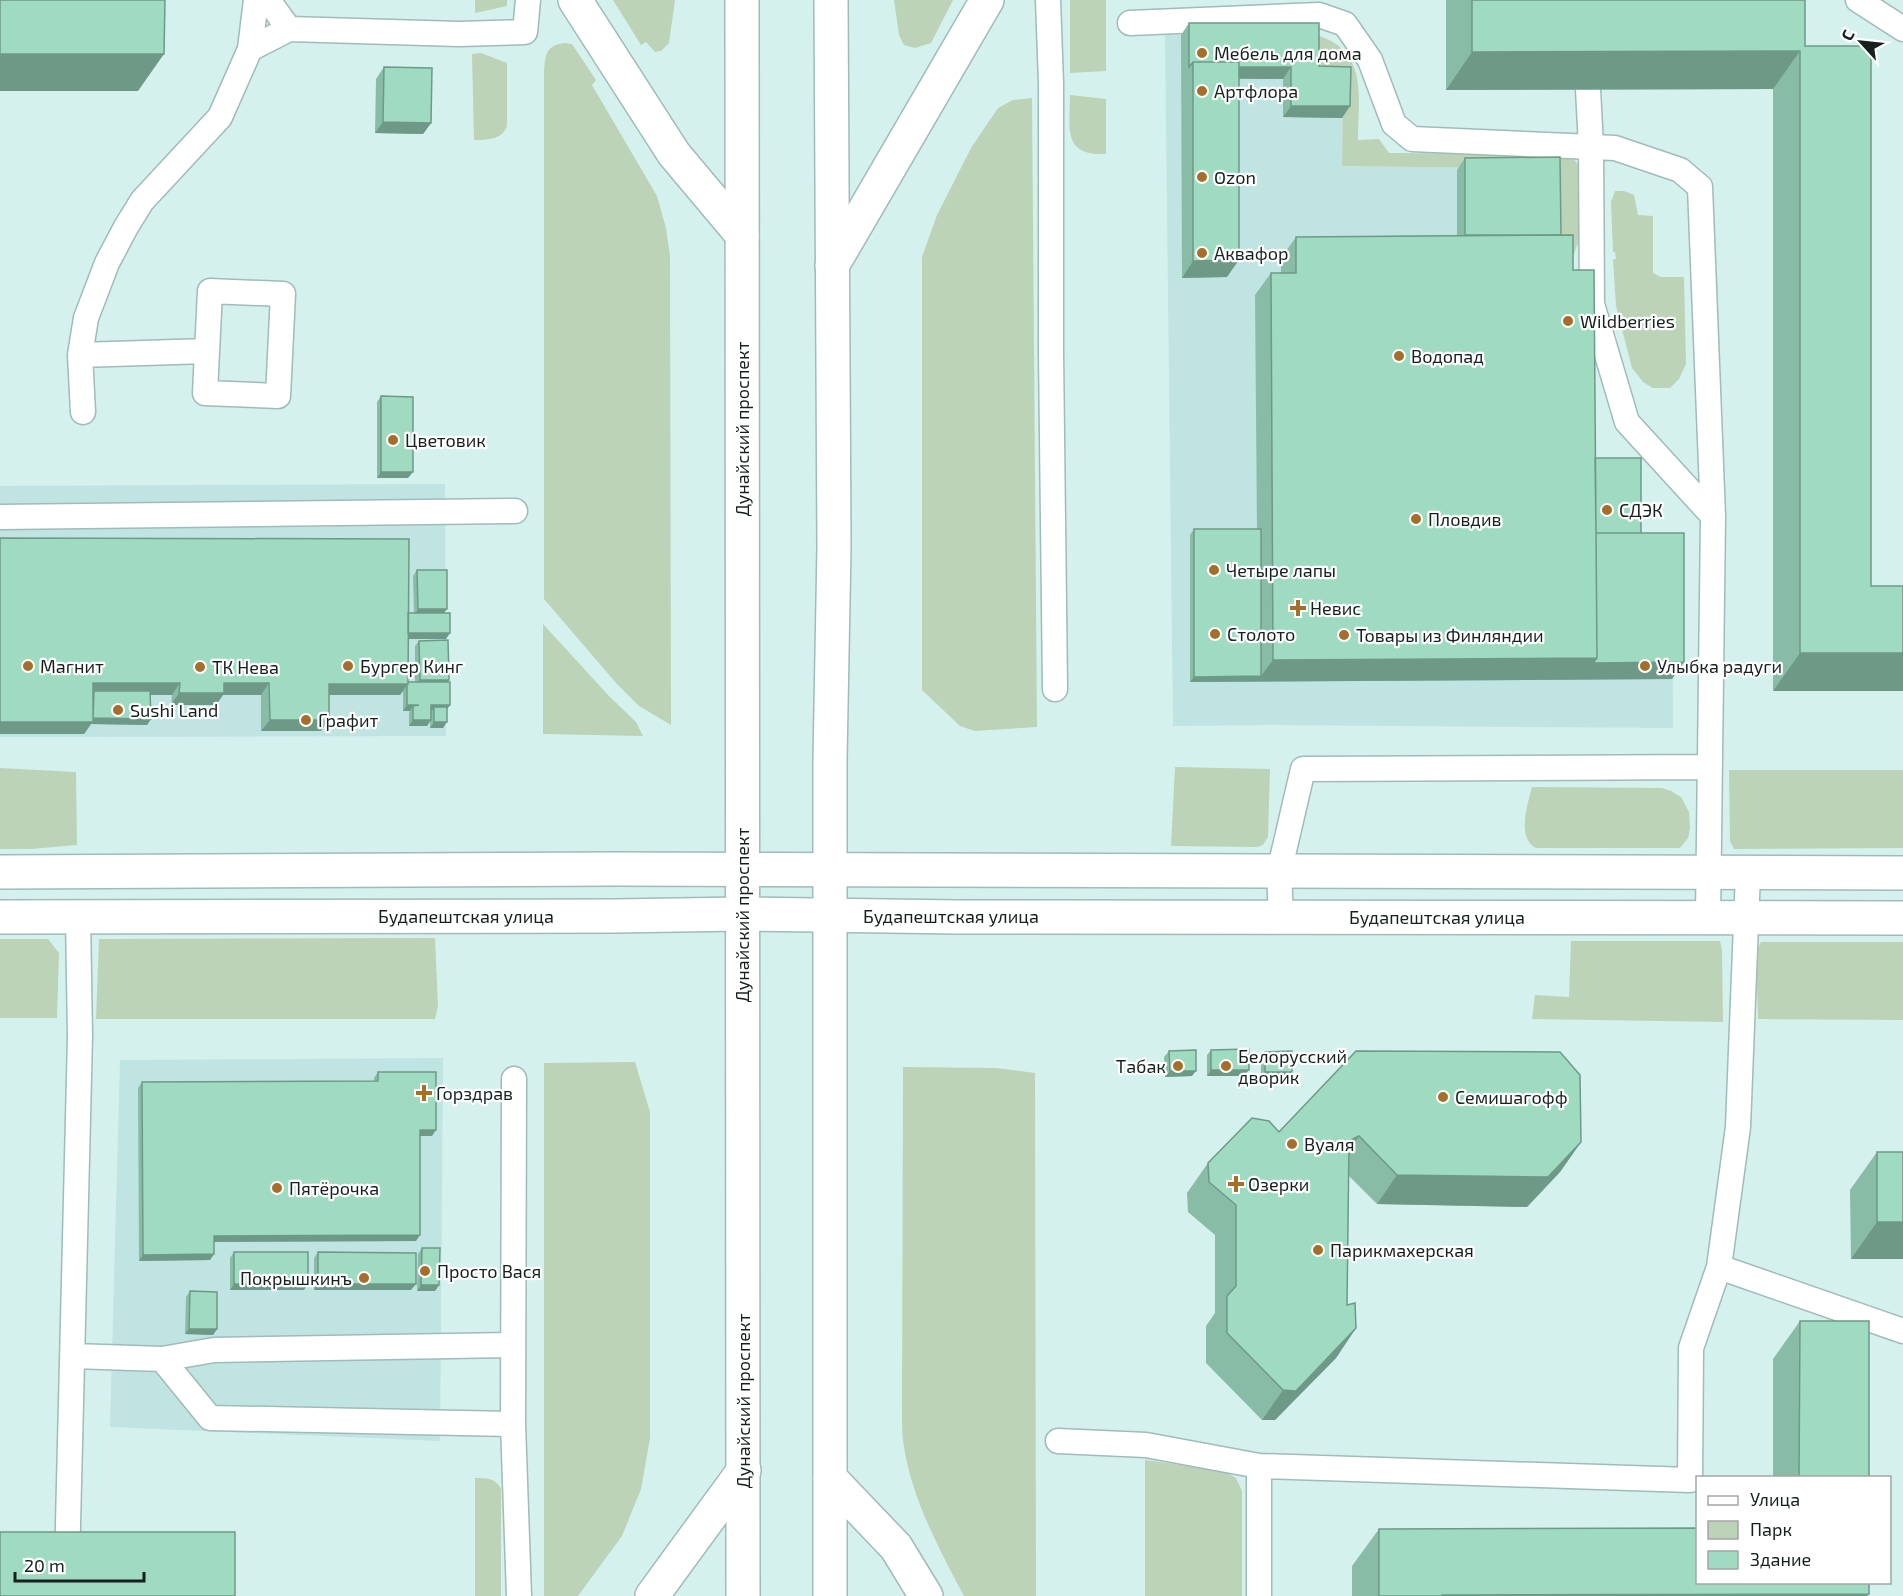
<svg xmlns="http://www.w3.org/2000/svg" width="1903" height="1596" font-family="'Exo 2',sans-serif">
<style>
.built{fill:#bfe4e1}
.green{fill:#bcd3b8}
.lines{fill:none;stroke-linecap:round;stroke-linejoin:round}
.service-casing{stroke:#a0bbb9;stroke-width:27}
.minor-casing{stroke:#a0bbb9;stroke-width:36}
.tertiary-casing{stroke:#a0bbb9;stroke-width:36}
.secondary-casing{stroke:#a0bbb9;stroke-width:36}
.service{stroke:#fff;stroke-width:24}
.minor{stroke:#fff;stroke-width:33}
.tertiary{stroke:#fff;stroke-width:33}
.secondary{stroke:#fff;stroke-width:33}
.wall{fill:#89bca6}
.shaded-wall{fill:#6f9987}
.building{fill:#9fdbc1;stroke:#6f9987;stroke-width:1.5}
.poi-dot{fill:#a66e2b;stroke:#fff;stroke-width:2}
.labels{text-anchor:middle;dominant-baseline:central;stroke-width:4.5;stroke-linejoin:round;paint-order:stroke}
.poi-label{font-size:18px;fill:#16201f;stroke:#fff;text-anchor:start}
.street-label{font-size:18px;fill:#16201f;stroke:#fff}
</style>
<rect width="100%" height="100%" fill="#d4f1ee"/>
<path class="built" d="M1165,35h146l32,44 -1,87 211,3 27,300 53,80 39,1 1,178 -403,-3 -97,1z
M445,484l1,252 -446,1v-251z
M443,1058l-3,383 -330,-14 10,-367z"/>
<path class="green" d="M475,0h32v6l-32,7z
M613,0h62l-6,43 -8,8 -6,1 -9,-10 -5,3z
M894,0h59l-22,43 -16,5 -11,-3 -5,-10z
M1070,0h36v71l-36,2z
M1317,35c52,17 41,61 41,105l21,-1 10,14 179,1 4,2 6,9v78l-4,11 -20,2 -1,-87 -211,-3 1,-87 -32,-1z
M565,43l7,1 24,36 -4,5 65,111 9,32 4,28 1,469 -32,-19 -23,-23 -72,-84v-525c1,-18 1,-29 21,-31z
M481,53l26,10v63c-5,14 -20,14 -33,14l-2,-86z
M1070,95l36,4v55c-44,2 -36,-25 -36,-59z
M1032,98l5,629 -62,4 -15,-5 -38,-36v-433l15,-42 34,-67 27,-40 15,-8z
M1615,191h9l10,4 4,20 15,1v57l8,4h23l2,87 -7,15 -9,9h-17l-10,-6 -11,-14 -16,-62 -3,-47h3l-1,-7h-2l-2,-50z
M543,624l66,72 27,26 7,14 -100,-2z
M1175,767l95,2 -2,68 -5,8 -6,2 -86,-1z
M0,768l76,4 1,73 -46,4h-31z
M1729,770h174v78l-169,1 -4,-8z
M1532,787l130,1 9,3 10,6 8,15 1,16 -2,10 -8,10h-144c-20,-10 -8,-45 -4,-61z
M435,938l3,68 -3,13h-339l3,-80z
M0,939h48l11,14 -2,65h-57z
M1571,941h149l2,9 1,72 -191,-3 3,-24 34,2z
M1761,942h142v78l-145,-1 -2,-68z
M635,1062l15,50v326l-9,51 -19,47 -44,60h-34v-533z
M903,1067l93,1 39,5 1,523h-72c-25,-47 -52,-97 -60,-149 -2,-11 -2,-22 -2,-32z
M1145,1460l79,11 12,7 6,13v105h-97z
M475,1478c12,0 21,0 26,11v107h-26z"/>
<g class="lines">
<g class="service-casing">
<path id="service" d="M268,0l21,29
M1048,0l3,83v269l4,337
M1858,0l45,29
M1130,23l189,-8 26,9 25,36 24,64 18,15 203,9 65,22 20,17 13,329 -5,402
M250,49l39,-20 170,5 66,-2 3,-32
M1588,89l3,58 1,157 35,118 86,94
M210,291l73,3 -5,102 -73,-3z
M80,355l127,-4
M83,412l-3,-57 6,-37 21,-55 19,-36 16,-26 78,-84 30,-68 6,-49
M0,517l515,-6
M1281,917l-2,-45 24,-103 407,-2
M514,1079l-1,345 6,172
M1719,1267l184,64
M73,1356l89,3 48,59 303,6
M162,1359l52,-9 298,-5
M1058,1441l88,4 113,21 431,14 1,-132 28,-81 19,-140 10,-254
M67,1565l13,-529 -2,-119
M1259,1596v-130"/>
</g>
<g class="minor-casing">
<path id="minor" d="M575,0l99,154 68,81
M832,266l155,-266
M830,1478l66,69 30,49
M652,1596l92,-126"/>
</g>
<g class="tertiary-casing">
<path id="tertiary" d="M0,872l616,-3 1287,4
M0,917l615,-1 127,-2 217,3 944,1"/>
</g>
<g class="secondary-casing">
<path id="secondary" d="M742,0l1,1596
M830,1596v-836l4,-213 -3,-547"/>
</g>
<use href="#service" class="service"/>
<use href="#minor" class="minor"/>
<use href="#tertiary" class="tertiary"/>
<use href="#secondary" class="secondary"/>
</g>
<path class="wall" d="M1446,0h359v46l66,540h32v105h-130v-602l-327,1z
M1189,23l130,43 31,40 -8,12 -59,-1v-38h-44l-12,198 -45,1 -1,-243z
M384,67l47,56 -8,11 -48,-1 1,-54z
M1465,158l96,77 12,35 22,188 46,75 43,129 -12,17 -482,3v-147l4,-6h63l-2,-234 16,-22h10v-15l15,-21 161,-2v-65z
M381,396l27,82h-31v-76z
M0,538l408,75h6l-1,-37 4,-6 27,43 2,26h-38v43h7v-36l4,-5 29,41 -1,28 -4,18h-13v-7l-3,5h-18v-14l1,-1h-7v-20l-3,4h-71l-8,36h-60v-36h-38l-7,10h-45l1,-10h-22l1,24 -4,6 -56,-1 -7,10h-84z
M1211,1050l33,26h-37v-21z
M1169,1051l23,25 -27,1 -1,-20z
M1265,1052l23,26h-27v-20z
M378,1072l54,64h-12l-4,105 -202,1v12l-4,6 -71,1 -1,-173 4,-6 232,-1v-3z
M1279,1132l302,10 -21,30 -33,35 -150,-3 -28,-28 -2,129 9,23 -20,30 -61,62h-13l-56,-57v-37l9,-13v-78l-27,-23 -1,-19 21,-30z
M1877,1152l26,107h-52l-1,-69z
M422,1248l17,37 -4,6h-18l1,-37z
M234,1252l70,38h-74v-32z
M318,1252l93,38h-97v-32z
M190,1291l27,38 -4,6 -28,-1 1,-37z
M1800,1321l69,157h-96v-119z
M1379,1529l490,65 -2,2h-515v-30z"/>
<path class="shaded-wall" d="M1800,51l-27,38 -327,1 26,-38z
M0,54h164l-26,37h-138z
M1193,67h98l-8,12 -90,-1z
M1291,106h59l-8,12 -59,-1z
M383,122l48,1 -8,11 -48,-1z
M1239,260l-12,17 -45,1 11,-17z
M381,472h32l-5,6h-31z
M418,609h29l-4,5 -29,1z
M404,633h46l-4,6h-46z
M1800,653h103v38h-130z
M1597,658l87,4 -12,17 -482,3 4,-5 67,-1 12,-16z
M420,680h29l-4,6h-29z
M93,683h87l-8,12h-81z
M224,683h45l-8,12h-38l-7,10h-45l8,-12z
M329,684h79l-8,11h-79z
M407,705h12l-6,1 -3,5h-7z
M431,705h19l-4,6 -12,-4 -2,4h-5z
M93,718l58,1 -4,6 -56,-1 -7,10h-84v-12h91z
M270,720h59l-8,11h-60z
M413,720h18l-4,6h-18z
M434,722h13l-4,6h-13z
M1211,1070h38l-5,6h-37z
M1170,1071h26l-4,5 -27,1z
M1265,1072h27l-4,6h-27z
M420,1130h16l-4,6h-16z
M1359,1136l-20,30 10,-25z
M1581,1142l-21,30 -33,35 -150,-3 20,-29z
M1877,1222h26v37h-52z
M420,1235l-4,6 -206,1 4,-6z
M214,1254l-4,6 -71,1 4,-6z
M234,1284h74l-4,6h-74z
M318,1284h98l-5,6h-97z
M421,1285h18l-4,6h-18z
M1356,1328l-20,30 -61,62h-13l21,-30z
M189,1329h28l-4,6 -28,-1z
M1869,1594l-2,2h-426l1,-1z"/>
<path class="building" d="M0,0h165l-1,54h-164z
M1472,0h333v46h66v540h32v67h-103v-602l-328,1z
M1189,23h130v43l32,1 -1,39h-59v-39h-52v-5h-46l-4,5z
M1193,62h46v198l-46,1z
M384,67l48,1 -1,55 -48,-1z
M1560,157l1,78h-96v-77z
M1573,235v35h21l3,388 -324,2 -2,-387h25v-36z
M381,396l32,1v75h-32z
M1595,458h46v75h-45z
M1194,529h67v147l-67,1z
M1596,533h88v129l-91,1 4,-5z
M0,538l409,1 -1,145h-79v36h-59l-1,-37h-45v10h-45l1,-10h-87v39h-93z
M417,570h30v39h-29z
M408,613h42v20h-42z
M448,640l1,40h-29l-1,-39z
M408,682h42v23h-19v15h-18v-14l6,-1h-12v-21h1z
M94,691h56l1,28 -58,-1z
M434,707h13v15h-13z
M1249,1049v21h-38v-20z
M1196,1050v21h-26l-1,-20z
M1292,1051v21h-27v-20z
M1356,1051l204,1 20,23 1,67 -33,35 -151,-2 -38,-39 -10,5 -2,164 8,-2 1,25 -60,63 -13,-1 -56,-57v-37l9,-10v-81l-27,-23 -1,-19 44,-45 17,3 10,11z
M378,1072h58v58h-16v105l-206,1v18l-71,1 -1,-173 236,-1z
M1877,1152h26v70h-26z
M422,1248h18l-1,37h-18z
M234,1252h74v32h-74z
M318,1252l98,1v31h-98z
M190,1291l27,1v37h-28z
M1800,1321h69v157h-70z
M1698,1528v54h171v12l-427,1v1h-63v-67z
M0,1532h235v64h-235z"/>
<g class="poi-dot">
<circle cx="1202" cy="53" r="6"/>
<circle cx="1202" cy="91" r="6"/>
<circle cx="1202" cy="177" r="6"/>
<circle cx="1202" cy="253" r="6"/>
<circle cx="1568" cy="321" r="6"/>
<circle cx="1399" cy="356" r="6"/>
<circle cx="393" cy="440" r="6"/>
<circle cx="1607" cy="510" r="6"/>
<circle cx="1416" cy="519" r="6"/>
<circle cx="1214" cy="570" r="6"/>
<path d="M1295 599h6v6h6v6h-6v6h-6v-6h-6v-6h6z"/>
<circle cx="1215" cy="634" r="6"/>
<circle cx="1344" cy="635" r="6"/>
<circle cx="28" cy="666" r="6"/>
<circle cx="348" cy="666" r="6"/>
<circle cx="1645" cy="666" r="6"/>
<circle cx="200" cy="667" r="6"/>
<circle cx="118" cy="710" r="6"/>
<circle cx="306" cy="720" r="6"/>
<circle cx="1178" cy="1066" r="6"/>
<circle cx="1226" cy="1066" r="6"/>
<path d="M421 1084h6v6h6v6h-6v6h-6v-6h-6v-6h6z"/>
<circle cx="1443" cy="1097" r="6"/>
<circle cx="1292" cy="1144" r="6"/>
<path d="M1233 1175h6v6h6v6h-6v6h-6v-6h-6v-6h6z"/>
<circle cx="277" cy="1188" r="6"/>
<circle cx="1318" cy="1250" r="6"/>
<circle cx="425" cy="1271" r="6"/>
<circle cx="364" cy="1278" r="6"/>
</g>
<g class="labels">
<g class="poi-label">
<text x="1214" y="53">Мебель для дома</text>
<text x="1214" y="91">Артфлора</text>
<text x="1214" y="177">Ozon</text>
<text x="1214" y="253">Аквафор</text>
<text x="1580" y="321">Wildberries</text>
<text x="1411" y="356">Водопад</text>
<text x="405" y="440">Цветовик</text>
<text x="1619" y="510">СДЭК</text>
<text x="1428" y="519">Пловдив</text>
<text x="1226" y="570">Четыре лапы</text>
<text x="1310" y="608">Невис</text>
<text x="1227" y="634">Столото</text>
<text x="1356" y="635">Товары из Финляндии</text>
<text x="40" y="666">Магнит</text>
<text x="360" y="666">Бургер Кинг</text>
<text x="1657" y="666">Улыбка радуги</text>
<text x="212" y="667">ТК Нева</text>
<text x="130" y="710">Sushi Land</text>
<text x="318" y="720">Графит</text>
<text x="1238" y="1056">Белорусский<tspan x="1238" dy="21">дворик</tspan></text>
<text x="1166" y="1066" text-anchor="end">Табак</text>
<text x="436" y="1093">Горздрав</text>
<text x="1455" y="1097">Семишагофф</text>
<text x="1304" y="1144">Вуаля</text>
<text x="1248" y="1184">Озерки</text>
<text x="289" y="1188">Пятёрочка</text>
<text x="1330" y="1250">Парикмахерская</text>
<text x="437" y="1271">Просто Вася</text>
<text x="352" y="1278" text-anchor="end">Покрышкинъ</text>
</g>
<g class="street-label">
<text transform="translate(742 429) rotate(-90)">Дунайский проспект</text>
<text transform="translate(742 915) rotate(-90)">Дунайский проспект</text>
<text x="466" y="916">Будапештская улица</text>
<text x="951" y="916">Будапештская улица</text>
<text x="1437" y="917">Будапештская улица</text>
<text transform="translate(743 1401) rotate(-90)">Дунайский проспект</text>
</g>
</g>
<rect x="1696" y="1476" width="195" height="108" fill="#ffffff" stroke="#a2a6a5" stroke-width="1.5"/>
<rect x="1708" y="1496" width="30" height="9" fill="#ffffff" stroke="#a2a6a5" stroke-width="1.5"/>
<text x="1750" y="1506" font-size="18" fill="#16201f">Улица</text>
<rect x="1708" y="1521" width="30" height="18" fill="#bcd3b8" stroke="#a2a6a5" stroke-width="1.5"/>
<text x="1750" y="1536" font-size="18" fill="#16201f">Парк</text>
<rect x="1708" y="1551" width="30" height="18" fill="#9fdbc1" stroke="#a2a6a5" stroke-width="1.5"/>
<text x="1750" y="1566" font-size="18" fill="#16201f">Здание</text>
<g transform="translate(1861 42) rotate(297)" stroke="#ffffff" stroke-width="4.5" paint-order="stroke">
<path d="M0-4.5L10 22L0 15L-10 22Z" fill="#16201f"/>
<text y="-9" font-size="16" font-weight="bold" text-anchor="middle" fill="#16201f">С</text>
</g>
<path d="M15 1572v9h129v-9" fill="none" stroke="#16201f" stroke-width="3"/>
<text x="24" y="1572" font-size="18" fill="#16201f" stroke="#ffffff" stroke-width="4.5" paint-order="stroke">20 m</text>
</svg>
